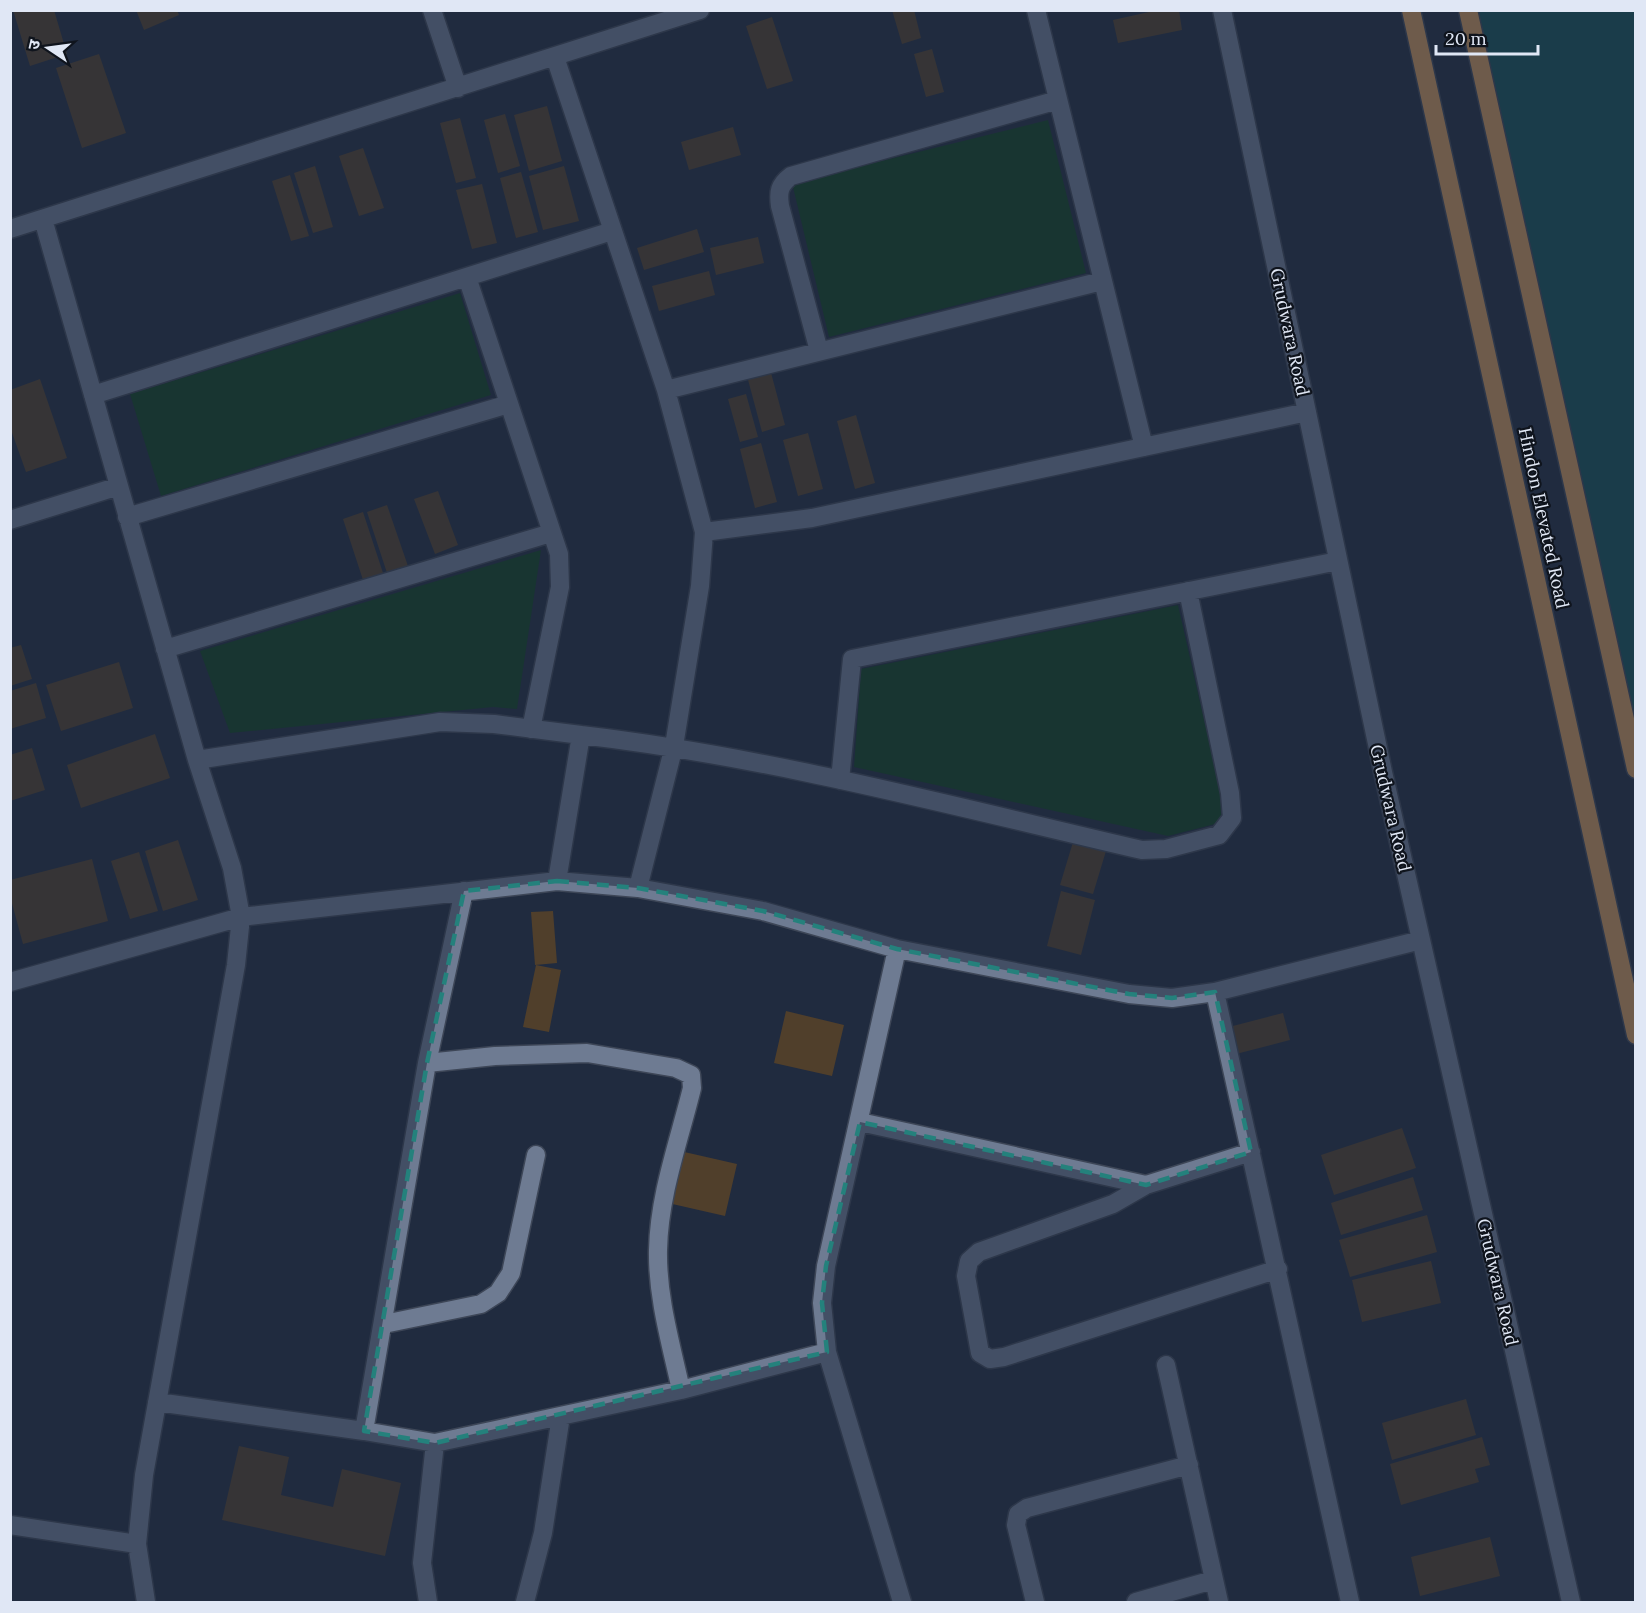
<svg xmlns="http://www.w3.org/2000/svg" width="1646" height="1613" font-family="Lora,'Noto Sans Devanagari',serif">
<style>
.green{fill:#0f4021}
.water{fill:#125058}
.building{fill:#503f2b}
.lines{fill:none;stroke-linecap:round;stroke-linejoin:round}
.minor-casing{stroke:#3d4657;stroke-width:21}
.highway-casing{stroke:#3d4657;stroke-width:21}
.minor{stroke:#6e7b92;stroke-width:18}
.highway{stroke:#cc955a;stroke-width:18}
.marked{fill:none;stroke:#24817c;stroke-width:4.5;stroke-dasharray:12 8;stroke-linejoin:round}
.labels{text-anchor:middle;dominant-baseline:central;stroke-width:4.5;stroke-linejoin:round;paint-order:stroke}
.street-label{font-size:18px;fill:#e0e7f5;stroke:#0f141d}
</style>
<rect width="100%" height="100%" fill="#202b3f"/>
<path class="green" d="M1048,120l38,153 -257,64 -37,-154z
M460,293l31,102 -330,101 -31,-102z
M541,550l-24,159 -24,-2 -263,26 -30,-82z
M1178,605l49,216 -59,15 -314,-69 7,-98z"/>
<path class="water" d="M1474,11h161v743z"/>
<path class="building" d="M13,10h41l13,44 -37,12z
M136,10h41l2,5 -35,15z
M892,10h22l7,28 -19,6z
M1158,10h21l3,20 -64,13 -5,-23z
M772,17l21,64 -26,8 -21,-63z
M932,49l12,43 -18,5 -12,-43z
M99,54l27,79 -44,15 -26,-80z
M547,106l15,55 -33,10 -15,-56z
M505,114l15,52 -22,7 -14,-53z
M460,118l16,60 -20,5 -16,-60z
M733,127l8,28 -52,15 -8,-28z
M363,148l21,60 -25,8 -20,-60z
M315,166l18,61 -20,6 -19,-60z
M564,166l15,55 -36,9 -14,-54z
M521,172l17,60 -22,6 -16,-60z
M290,175l19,61 -18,5 -19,-60z
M482,184l15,59 -25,6 -16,-59z
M697,229l7,23 -60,18 -7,-22z
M758,237l6,26 -48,12 -6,-27z
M709,271l6,24 -56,16 -7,-25z
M770,369l15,56 -23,7 -15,-56z
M40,379l27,79 -41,14 -16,-45v-37z
M746,394l12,43 -18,5 -12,-43z
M856,415l19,68 -20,6 -18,-68z
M808,433l15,56 -25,7 -15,-56z
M761,443l16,59 -22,6 -15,-59z
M438,491l20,54 -23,9 -21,-55z
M387,505l22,64 -21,7 -21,-64z
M363,512l21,64 -20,7 -21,-64z
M21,645l11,34 -22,7v-38z
M119,662l14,46 -72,23 -15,-46z
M36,683l10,35 -36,11v-38z
M155,734l15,44 -89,30 -14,-43z
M32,748l13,42 -35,11v-46z
M178,840l20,60 -35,11 -18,-60z
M1073,842l33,9 -13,43 -33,-9z
M139,852l19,59 -28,8 -19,-58z
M92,859l16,62 -85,23 -13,-48v-16z
M1061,891l34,9 -14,55 -34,-9z
M553,911l4,52 -22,2 -4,-53z
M536,965l25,5 -12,62 -26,-5z
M786,1011l58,14 -12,51 -58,-13z
M1283,1013l7,27 -54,14 -7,-27z
M1402,1128l14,40 -82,27 -13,-40z
M680,1151l57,13 -12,52 -57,-13z
M1413,1177l10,33 -82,25 -10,-32z
M1427,1215l10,37 -87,25 -11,-37z
M1431,1261l10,42 -79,19 -10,-42z
M1466,1399l10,36 -84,25 -10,-37z
M1482,1437l8,28 -15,4 4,13 -78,23 -11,-41z
M239,1446l50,11 -8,38 52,12 9,-38 59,14 -16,73 -163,-36z
M1490,1537l10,39 -80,20 -9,-39z"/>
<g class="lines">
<g class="minor-casing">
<path id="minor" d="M432,10l26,78
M1036,10l108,437
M1222,10l161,762 188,830
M555,57l111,333 38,142 -4,54 -26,160 -36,142
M43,219l154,541 35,108 9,49 -5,48 -92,510 -7,69 9,58
M10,229l690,-219
M467,277l92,277 1,33 -29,142
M819,351l-39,-145c-2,-14 -1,-21 11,-30l267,-76
M666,390l436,-109
M93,395l519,-164
M127,517l382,-113
M10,520l109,-34
M704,532l108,-14 495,-106
M165,649l386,-116
M581,735c189,22 375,72 561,115l24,-1 53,-14 13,-17 -2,-25 -42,-202
M197,760l243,-38 54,2 87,11 -24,146
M840,780l12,-121 486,-98
M464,891l-37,172 -63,368 71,12 246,-53 146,-38
M897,949l-71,317 -4,37 5,49 75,250
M10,982l231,-65 316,-36 81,7 125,23 134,38 232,45 43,4 43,-6 206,-52
M1215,992l135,610
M427,1063l68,-7 92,-3 89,15 15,7 1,13c-13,53 -33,107 -34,162 -1,47 13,94 23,140
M860,1122l286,63
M1251,1152l-105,33 -33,19 -134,48 -10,9 -3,15 14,77 10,6 14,-2 274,-88
M384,1324l97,-20 17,-11 13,-20 25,-118
M1166,1365l53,237
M157,1402l207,29
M10,1525l127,19
M428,1602l-6,-39 13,-120
M525,1602l18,-69 18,-117
M1035,1602l-19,-77 2,-11 9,-6 162,-43
M1136,1602l77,-22"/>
</g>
<g class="highway-casing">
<path id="highway" d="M1411,10l225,1025
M1468,10l168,759"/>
</g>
<use href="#minor" class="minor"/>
<use href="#highway" class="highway"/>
</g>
<path d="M0 0H1646V1613H0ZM557,881l81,7 125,23 134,38 232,45 43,4 43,-6 36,160 -105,33 -286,-63 -34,144 -4,37 5,49 -392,91 -71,-12 63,-368 37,-172z" fill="#202b3f" fill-opacity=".55" fill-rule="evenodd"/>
<path class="marked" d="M557,881l81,7 125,23 134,38 232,45 43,4 43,-6 36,160 -105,33 -286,-63 -34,144 -4,37 5,49 -392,91 -71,-12 63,-368 37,-172z"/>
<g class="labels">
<g class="street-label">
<text transform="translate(1290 332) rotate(78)">Grudwara Road</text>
<text transform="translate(1544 518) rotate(78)">Hindon Elevated Road</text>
<text transform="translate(1391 808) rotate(77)">Grudwara Road</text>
<text transform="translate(1498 1282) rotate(77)">Grudwara Road</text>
</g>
</g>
<rect width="1646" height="1613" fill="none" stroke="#e0e7f5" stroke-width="24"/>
<g transform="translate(48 48) rotate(283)" stroke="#0f141d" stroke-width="4.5" paint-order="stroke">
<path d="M0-4.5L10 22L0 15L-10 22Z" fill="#e0e7f5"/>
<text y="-9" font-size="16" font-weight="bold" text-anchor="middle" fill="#e0e7f5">उ</text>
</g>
<path d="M1436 45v9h102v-9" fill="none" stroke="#e0e7f5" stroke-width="3"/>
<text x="1445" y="45" font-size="18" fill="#e0e7f5" stroke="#0f141d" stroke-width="4.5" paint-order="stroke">20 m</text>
</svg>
